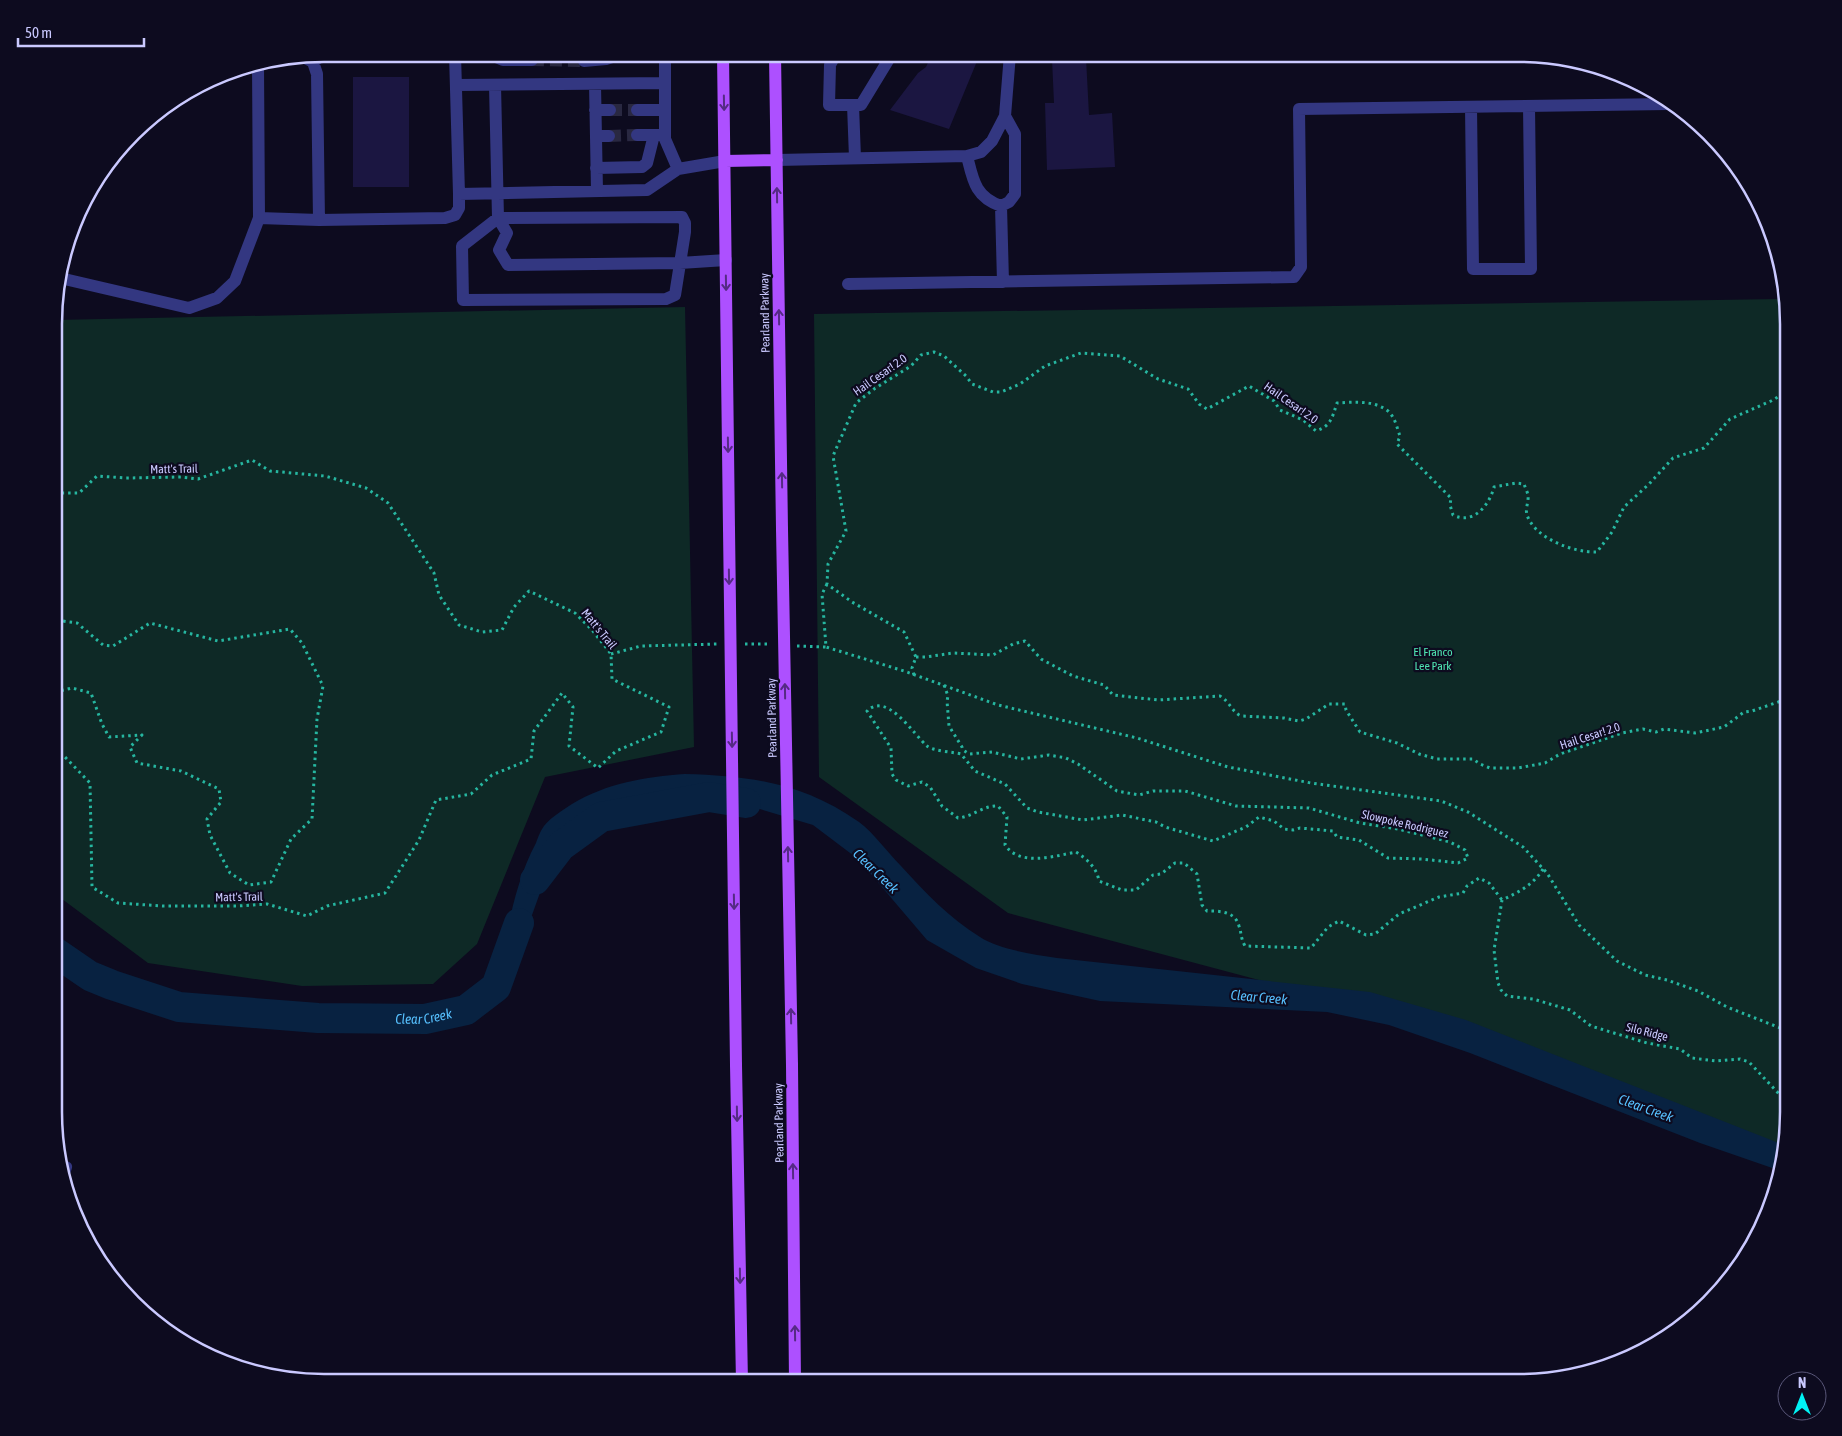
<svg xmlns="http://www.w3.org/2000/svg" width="1842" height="1436" font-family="'Asap Condensed',sans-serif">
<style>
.green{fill:#0e2926}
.water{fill:#082241}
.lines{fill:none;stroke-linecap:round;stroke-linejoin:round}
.river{stroke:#082241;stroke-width:30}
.building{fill:#1b1641}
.minor-tunnel{stroke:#292841;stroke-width:12;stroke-dasharray:12 6;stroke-linecap:butt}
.path{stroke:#26b6a0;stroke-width:3;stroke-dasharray:2.5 4;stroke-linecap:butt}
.minor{stroke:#333781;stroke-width:12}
.major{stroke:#ad50ff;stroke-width:12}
.major-bridge{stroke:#ad50ff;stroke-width:12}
.oneway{stroke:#552a84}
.labels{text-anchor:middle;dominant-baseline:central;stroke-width:4.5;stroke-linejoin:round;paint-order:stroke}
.street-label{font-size:12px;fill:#cac9ff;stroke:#0d0b1f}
.park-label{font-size:12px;fill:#4fe5b2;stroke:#0d0b1f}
.water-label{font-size:14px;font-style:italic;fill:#57c1ff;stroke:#0d0b1f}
.rim{fill:none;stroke:#cac9ff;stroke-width:2.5}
</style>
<rect width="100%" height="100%" fill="#0d0b1f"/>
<path class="green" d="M1785,299l3,25v805l-7,28 -398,-144 -375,-100 -189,-136 -5,-463z
M685,307l9,440 -149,30 -68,167 -44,40 -131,2 -154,-23 -90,-67 -3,-4 1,-572z"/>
<path class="water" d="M685,774c67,2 118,9 174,48 14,10 29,31 42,44 24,26 48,52 79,71 20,13 53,17 77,21l313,34 96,28 318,125 -6,25 -78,-27 -230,-90 -81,-28 -62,-13 -227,-11 -78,-17 -46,-16 -49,-28 -69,-81 -45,-34 -60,-18 -59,-11h-34l-40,8 -25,9 -28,20 -20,40 -21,59 -16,35 -8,-11c8,-38 15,-78 34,-113 2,-6 5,-13 8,-17 7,-9 19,-16 28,-22 35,-21 73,-27 113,-30z"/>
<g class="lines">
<g class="river">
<path d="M535,880l26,-34 40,-29 108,-20 37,6"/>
<path id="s1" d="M55,952l35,24 22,9 67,22 139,11 107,1 41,-9 30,-23 23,-64"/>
</g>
</g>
<path class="building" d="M932,54h48l-31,75 -59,-19 28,-37 8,-6z
M1086,58l3,57 23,-2 3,54 -68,3 -2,-67h9l-2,-44z
M353,77h56v110h-56z"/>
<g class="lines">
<path class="minor-tunnel" d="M532,60l52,1
M610,110h27
M609,136l28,-1"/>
<path class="path" d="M827,584l-5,10 4,53 78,24 94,34 139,33 91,29 83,16 130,18 27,11 55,35 24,26 32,52 38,36 28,14 22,5 31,11 29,16 61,24
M745,644h26
M797,646l29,1
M611,654l30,-8 77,-2
M916,657h10l27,-4 40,2 20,-11 12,-3 16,18 32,17 31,9 9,10 45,5 62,-4c10,6 12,16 21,20l43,2 15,3 7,-2 23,-15h16l1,6 14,22 37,11 22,11 18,5h36l7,5 10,4h28l27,-5 15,-9 62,-21 21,-4 13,3 8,-3 31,4 29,-6 20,-15 8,-1 32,-11 4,-30
M914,675l-2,-7 4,-11 -12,-25 -52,-30 -25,-18 1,-20 18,-33 -13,-75 23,-53 18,-14 37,-23 10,-11 13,-3 10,4 22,20 6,8 21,8h8l19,-8 25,-18 36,-13 39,3 38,23 30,10 11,15 8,5 42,-23 25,15 6,9 23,10 13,11c15,-5 16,-13 21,-28 16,-1 37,-3 51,8 7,6 9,17 12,25l-3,8 54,54 -1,7 3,10c20,10 36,-9 41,-28l22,-4 8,1c1,3 3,7 4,11 1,6 -3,14 -1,20 8,24 48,38 70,37l15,-20 12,-25 25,-23 24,-26 31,-10 26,-29 41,-18 17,-10
M944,685l4,11 -1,5 2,25 13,21 1,3 6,4 23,-2 29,7 28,-4 17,3 12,6 39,27 22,4 14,-4h32l51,15 73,2 51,15 38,6 52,13 15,8 3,8 -10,5 -36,-4 -34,-1 -29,-18 -22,-3 -4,-6 -33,-3 -7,2 -9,-1 -10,-8 -15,-4 -13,10 -33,14 -48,-14 -9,-5 -34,-7 -39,5 -45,-8 -11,-4 -22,-24 -30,-13 -14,-17c-8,-2 -28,-3 -34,-8 -13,-11 -40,-55 -60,-35l24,37 1,26 4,6 12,6 14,-4 8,5 12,19 16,12c14,-1 26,-13 40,-12l9,11 -2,28c15,22 50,11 71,7 11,7 21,16 23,29l23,9h14l17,-15 8,-1 14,-11h9l13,11 5,31 5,6c12,0 28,0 32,15 3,9 1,10 6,20l66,2 17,-21 11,-6 27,14 9,-1 24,-20 40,-17 24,-4 4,-7 12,-8 10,5 13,17
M55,692l17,-4 19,5 11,31 7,13 33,-2 -12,12 7,16 44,8 38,18 2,13 -14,17 3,16 20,38 19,12 22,-3 20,-43 21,-20 5,-100 6,-33 -21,-43 -12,-14 -72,12 -68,-18 -37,23 -10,-1 -26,-22 -22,-3
M55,765l10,-8 25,26 2,104 26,16 45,3h75l29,-2 40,12 20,-10 58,-13 34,-53 17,-40 35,-6 21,-19 39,-16 3,-28 28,-38 11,14 -4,39 29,22 18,-17 45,-19 8,-25 -57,-28 -1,-25 -19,-24 -17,-17 -46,-22 -15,16 -12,23 -20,2 -23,-7 -20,-30 -5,-22 -46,-70 -22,-15 -41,-12 -55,-5 -18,-11 -54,19 -17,-2 -55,1 -29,-2 -18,17h-23
M1543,869c-10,16 -24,23 -41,31l-8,50 4,33 3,7 6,6 26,3 37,11 21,16 56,17 33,6 12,9 24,3 24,-2 9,3 32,34 7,3"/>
<path class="minor" d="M455,54l4,140 188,-4 31,-21 47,-8
M489,54l14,6h29
M665,54v85l13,30
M836,54l-6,11 -1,40h32l31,-51
M303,57l10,5 4,12 2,146
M584,61l22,-2 15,-5
M313,62l11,-8
M595,84l2,107
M456,85l209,-2
M495,85l3,133 9,15 -8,17 9,15 172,-2 46,-3
M853,105l2,53
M1471,107l2,162h58l-2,-163
M595,110h15
M637,110h28
M637,135h25
M596,136h13
M967,156c6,24 8,41 34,50l8,-4 6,-8v-60l-10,-18
M777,160l190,-4 14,-4 11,-11 13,-25 5,-62
M596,168l46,-1 5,-4 7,-28
M1001,206l2,76
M682,217l3,6v9l-10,63 -9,4 -203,1 -1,-54 36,-28z
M259,218l60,2 126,-2 10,-3 4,-7v-14
M60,278l129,30 28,-10 18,-17 24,-63 -1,-153
M848,284l446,-7 7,-10 -2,-158 370,-5
M64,1166l2,1 -1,3"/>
<path class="major" d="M723,54l6,475
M775,54l7,475
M725,161l52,-1
M736,1065l6,317
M792,1065l3,317"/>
<path class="major-bridge" d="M729,529l7,536
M782,529l10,536"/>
</g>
<defs><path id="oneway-shaft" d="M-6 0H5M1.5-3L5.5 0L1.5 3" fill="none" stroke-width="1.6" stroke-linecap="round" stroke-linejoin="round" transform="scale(1.25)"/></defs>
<g class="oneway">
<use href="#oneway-shaft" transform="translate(724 103) rotate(89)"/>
<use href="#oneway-shaft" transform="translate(777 195) rotate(-91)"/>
<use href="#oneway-shaft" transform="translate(726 283) rotate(89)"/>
<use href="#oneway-shaft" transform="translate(779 317) rotate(-91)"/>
<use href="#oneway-shaft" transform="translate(728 445) rotate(89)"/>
<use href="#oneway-shaft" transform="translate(782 480) rotate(-91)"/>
<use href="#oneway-shaft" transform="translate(729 577) rotate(89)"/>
<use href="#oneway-shaft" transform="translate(785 691) rotate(-91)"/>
<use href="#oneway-shaft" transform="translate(732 740) rotate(89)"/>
<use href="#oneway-shaft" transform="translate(788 854) rotate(-91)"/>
<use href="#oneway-shaft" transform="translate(734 902) rotate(89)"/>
<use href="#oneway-shaft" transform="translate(791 1016) rotate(-91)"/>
<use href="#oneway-shaft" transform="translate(737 1114) rotate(89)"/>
<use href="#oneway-shaft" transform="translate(793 1171) rotate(-91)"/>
<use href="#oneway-shaft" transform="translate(740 1276) rotate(89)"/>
<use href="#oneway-shaft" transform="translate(795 1333) rotate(-91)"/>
</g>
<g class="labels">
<g class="street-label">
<text transform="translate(765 313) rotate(-91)">Pearland Parkway</text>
<text transform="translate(880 375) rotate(-35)">Hail Cesar! 2.0</text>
<text transform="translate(1291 403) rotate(35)">Hail Cesar! 2.0</text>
<text transform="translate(174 469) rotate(-1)">Matt's Trail</text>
<text transform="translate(599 629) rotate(51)">Matt's Trail</text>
<text transform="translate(772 718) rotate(-91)">Pearland Parkway</text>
<text transform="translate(1590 736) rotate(-18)">Hail Cesar! 2.0</text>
<text transform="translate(1405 824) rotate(13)">Slowpoke Rodriguez</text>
<text transform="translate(239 897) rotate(-1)">Matt's Trail</text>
<text transform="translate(1647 1032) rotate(14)">Silo Ridge</text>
<text transform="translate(779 1123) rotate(-91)">Pearland Parkway</text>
</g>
<g class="park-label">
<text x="1433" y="652">El Franco<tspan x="1433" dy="14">Lee Park</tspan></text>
</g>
<g class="water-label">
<text transform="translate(876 871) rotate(44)">Clear Creek</text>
<text transform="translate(1259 997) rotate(5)">Clear Creek</text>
<text stroke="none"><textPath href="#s1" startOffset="382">Clear Creek</textPath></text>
<text transform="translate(1646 1108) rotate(20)">Clear Creek</text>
</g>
</g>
<path d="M0 0H1842V1436H0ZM324 62H1518A262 262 0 0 1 1780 324V1112A262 262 0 0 1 1518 1374H324A262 262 0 0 1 62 1112V324A262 262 0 0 1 324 62Z" fill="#0d0b1f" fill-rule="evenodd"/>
<path class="rim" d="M324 62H1518A262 262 0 0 1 1780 324V1112A262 262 0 0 1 1518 1374H324A262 262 0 0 1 62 1112V324A262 262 0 0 1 324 62Z"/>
<g transform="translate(1802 1396)"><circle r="24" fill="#0d0b1f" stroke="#595779"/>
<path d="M0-4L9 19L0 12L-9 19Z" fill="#00f2f4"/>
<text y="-8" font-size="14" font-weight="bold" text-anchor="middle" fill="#cac9ff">N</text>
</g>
<path d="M18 38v8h126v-8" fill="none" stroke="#cac9ff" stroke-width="2.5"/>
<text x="25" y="38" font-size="15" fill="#cac9ff" stroke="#0d0b1f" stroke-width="4" paint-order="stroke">50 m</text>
</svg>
